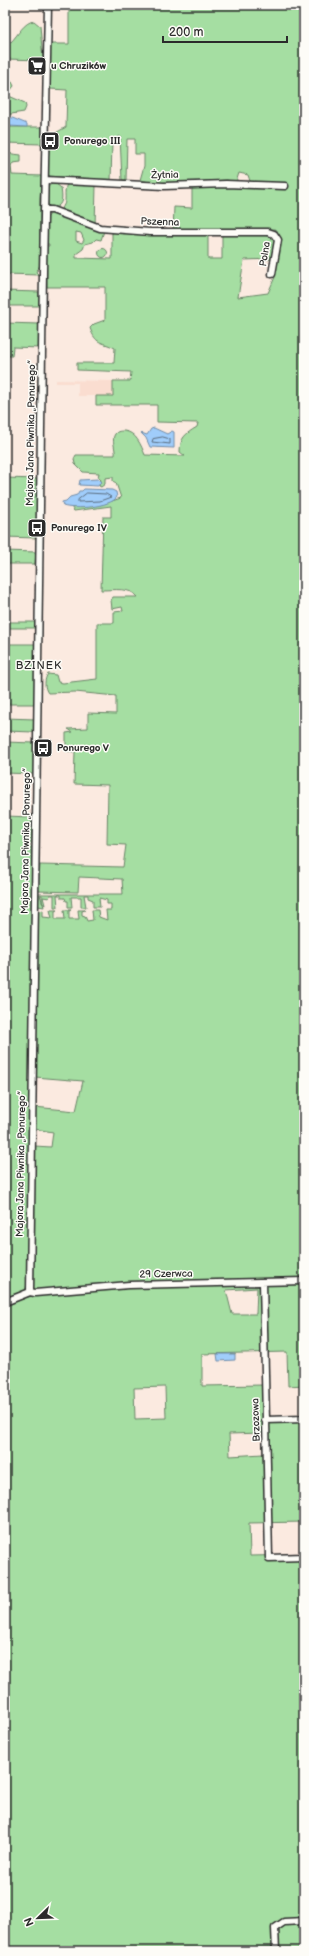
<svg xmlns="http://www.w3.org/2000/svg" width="309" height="1956" font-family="'Balsamiq Sans',sans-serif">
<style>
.built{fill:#faddd0}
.green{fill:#a5dea2;stroke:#688466;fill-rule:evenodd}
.water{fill:#a0cdfb;stroke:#718ca8}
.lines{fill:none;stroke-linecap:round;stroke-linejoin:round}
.shore{stroke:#5a6c7e;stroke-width:1}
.minor-casing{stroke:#2b2b2b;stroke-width:9}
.minor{stroke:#fdfcf7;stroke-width:6}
.labels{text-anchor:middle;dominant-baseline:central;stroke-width:3;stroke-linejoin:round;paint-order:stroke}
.poi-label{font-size:10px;font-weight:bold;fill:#2b2b2b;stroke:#fdfcf7;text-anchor:start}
.street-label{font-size:10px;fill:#2b2b2b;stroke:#fdfcf7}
.neighbourhood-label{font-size:11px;letter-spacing:1px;fill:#2b2b2b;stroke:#fdfcf7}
</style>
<rect width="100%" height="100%" fill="#fbeae0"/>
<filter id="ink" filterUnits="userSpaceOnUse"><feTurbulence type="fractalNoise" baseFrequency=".025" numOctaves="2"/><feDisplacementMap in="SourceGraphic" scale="8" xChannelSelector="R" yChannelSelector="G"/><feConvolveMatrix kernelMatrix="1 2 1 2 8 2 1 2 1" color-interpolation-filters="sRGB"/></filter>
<g filter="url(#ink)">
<path class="built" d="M56,380l57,1v15h-35v-13h-22z"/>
<path class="green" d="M69,5h235v1380l-16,1 -1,-34 -85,2v32l62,-1v36l40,-1v102l-55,1 1,33 54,-1v396h-299v-1135l27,1 -1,27h-3v2h3l2,61 -2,3 6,2 6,-2v7l9,1 -2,-8h7l-2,1v8h10l-1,-9h7l-2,1v8h10l-1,-9h7l-3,1v4l3,1 2,5 6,-1 -1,-10h6l1,7 8,3 -1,-10h5v-6h-4v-4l-8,-2 1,9h-7v-7l-5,-2v-3h-4l2,12h-5v-10h-10l1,10h-4v-6h-2l-1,-3h-4v-3h-4l1,12h-4v-12h-4l-1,3 -6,-1 2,8 -3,-2v-8h-2l4,12 -6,-1v-12h85l-1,-15 -43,-2 -1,15 -40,-1 2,-26 83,2 3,-22 -19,-1 1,-59 -34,-1 1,-32 -9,-1v-18l7,-1 -5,-3 20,-1v-15l28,1v-18l-41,-4 -27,1c-4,-5 -4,-14 0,-19l8,1 2,7 5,1 34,-4v-56h17v-11l9,-1 -1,-4 -10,2 -1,-9 2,-3h25c-8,-10 -24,-7 -37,-7l2,-73h8v-11l-37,5 -3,-4 29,-2 21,-7 -5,-15 -3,-2v-4l-8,1v6l-4,3 -2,-1 2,-6 -3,-3 1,-4 -16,-1 -8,-8 -1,-5 2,-4h39c1,-6 -4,-16 0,-21 2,-3 6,-3 9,-3 12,1 17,14 21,24l40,1 -5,-4c0,-14 5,-18 17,-25l1,-4 -41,-1v-17h-61v-9h17v-15h17l1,-9 -54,-2v-7h37l1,-15c-14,-7 -19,-3 -25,-20l4,-4 11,-4v-33h-58l-1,-41h3v-2h-3v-25l6,-7 39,16 13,3 -3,9 -5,-1 -3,3 -8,2 -2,5 -7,5v4l36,1v-26l3,-2 93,4v24h14v-25l44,-1c12,6 10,15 7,26l-29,1 -6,37 30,-4 7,-16 -1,-1 6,-34 -3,-12 -3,-1 -101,2 1,-24 18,1v-23l59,-1 -3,-9 -9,-2 -3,9 -9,-2 -68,4 -19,-4 4,-14v-12h-9v-15h-8l-1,41h-4l-2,-44 -8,6 -1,39 -62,-5 -2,-7 4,-35h3l12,-7 1,-37 -17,-1v-45h19zM76,232l5,1 3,7 -2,3 -6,-2zM33,922l2,155 48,4 -7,30 -42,-4 1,22 18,3 -2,15 -16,-1 -4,140 4,5 11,3 -26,4 5,-6 2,-8zM257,1288l-1,26h-24l-6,-24zM165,1387l1,31 -31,1 -1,-31zM263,1433v21l-33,2 -1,-22z
M34,21l6,5 3,34 -38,-1v-17h6c7,-7 13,-20 23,-21z
M5,77l7,5 2,4 -5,6v4l16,7 1,4 -2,5 -19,3z
M5,127h37v17l-37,-1z
M5,153l16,2v7l-8,1 -2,4 1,8 30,1 -2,23v66l-4,7 3,3 -34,-1z
M55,183l6,5c1,8 3,17 -7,20l-5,-2c-4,-8 -4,-22 6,-23z
M68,183l28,2 -1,42 -35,-17c10,-8 1,-18 8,-27z
M98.5 253a4.5 4.5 0 1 1 9 0a4.5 4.5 0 1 1-9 0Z
M5,291l34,1v14h-34z
M5,323l34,1v24l-26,-1 -1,9h-7z
M5,478l33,1 -2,59 -31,-1z
M5,551l31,1 -1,12h-30z
M5,606h2v16h28v6h-30z
M5,644h30v60h-30z
M5,718l30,1 -1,13 -29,-1z
M5,742l29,1v31l-29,-1z"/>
<path class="water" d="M10,117l17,7v3l-18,-1 -2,-3z
M154,428l13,6 5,-3 2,1v16l-24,-1 -4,-9 -5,-5 6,2 4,-6z
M98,479l3,3 -3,4 -19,-1 1,-5z
M84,489l28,1 4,2 1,5c-6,10 -44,13 -54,9l-1,-4 4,-1 4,-4 7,-2 2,-4h3z
M217,1354h18v6l-17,1z"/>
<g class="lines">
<path class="shore" d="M163,437l7,2v5l-18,-2 1,-3z
M87,493l19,1 5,3 -11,4 -22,1v-2z"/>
<g class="minor-casing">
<path id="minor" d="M45,180l119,6 62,-2 59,2
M44,210h8l48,18 50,4h118l6,2 4,6 -6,34
M263,1282l6,276 35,-1
M30,1292l13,-1021 5,-266
M30,1292l5,1 94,-8 175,-4
M5,1302l25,-10
M265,1420l39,-1
M276,1951l-1,-23 9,-6 20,-1"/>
</g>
<use href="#minor" class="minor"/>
</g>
</g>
<defs>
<g id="supermarket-square" transform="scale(1)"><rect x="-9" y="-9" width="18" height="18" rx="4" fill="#2b2b2b" stroke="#fdfcf7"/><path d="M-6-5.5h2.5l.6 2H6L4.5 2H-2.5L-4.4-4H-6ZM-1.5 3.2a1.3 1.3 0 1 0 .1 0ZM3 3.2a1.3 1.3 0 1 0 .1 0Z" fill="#fff"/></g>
<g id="bus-square" transform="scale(1)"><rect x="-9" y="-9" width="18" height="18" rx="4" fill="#2b2b2b" stroke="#fdfcf7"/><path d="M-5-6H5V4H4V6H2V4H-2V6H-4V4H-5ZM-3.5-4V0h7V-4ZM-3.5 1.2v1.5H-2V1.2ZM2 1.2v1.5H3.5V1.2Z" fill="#fff"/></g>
</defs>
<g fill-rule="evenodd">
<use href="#supermarket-square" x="37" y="66"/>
<use href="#bus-square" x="50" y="141"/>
<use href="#bus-square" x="37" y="528"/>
<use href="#bus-square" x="43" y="748"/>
</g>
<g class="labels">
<g class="poi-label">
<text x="51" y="66">u Chruzików</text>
<text x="64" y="141">Ponurego III</text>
<text x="51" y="528">Ponurego IV</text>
<text x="57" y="748">Ponurego V</text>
</g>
<g class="street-label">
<text transform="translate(165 175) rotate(-1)">Żytnia</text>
<text transform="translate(160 222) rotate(2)">Pszenna</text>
<text transform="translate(265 254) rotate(-81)">Polna</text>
<text transform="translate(31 433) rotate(-89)">Majora Jana Piwnika „Ponurego”</text>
<text transform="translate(26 841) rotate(-89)">Majora Jana Piwnika „Ponurego”</text>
<text transform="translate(21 1164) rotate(-89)">Majora Jana Piwnika „Ponurego”</text>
<text transform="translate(166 1274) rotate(-1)">29 Czerwca</text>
<text transform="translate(256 1420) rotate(-92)">Brzozowa</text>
</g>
<g class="neighbourhood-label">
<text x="39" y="665">BZINEK</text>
</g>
</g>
<rect width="309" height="1956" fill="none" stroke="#fdfcf7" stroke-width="20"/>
<rect x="10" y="10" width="289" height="1936" fill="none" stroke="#2b2b2b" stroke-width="1.5" filter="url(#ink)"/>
<g transform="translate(38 1918) rotate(247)" stroke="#fdfcf7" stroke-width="3" paint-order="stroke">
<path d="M0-3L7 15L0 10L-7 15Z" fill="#2b2b2b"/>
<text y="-6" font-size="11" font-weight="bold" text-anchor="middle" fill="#2b2b2b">N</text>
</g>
<path d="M163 36v6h124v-6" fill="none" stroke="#2b2b2b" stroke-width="2"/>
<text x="169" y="36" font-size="12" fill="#2b2b2b" stroke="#fdfcf7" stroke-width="3" paint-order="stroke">200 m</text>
</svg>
